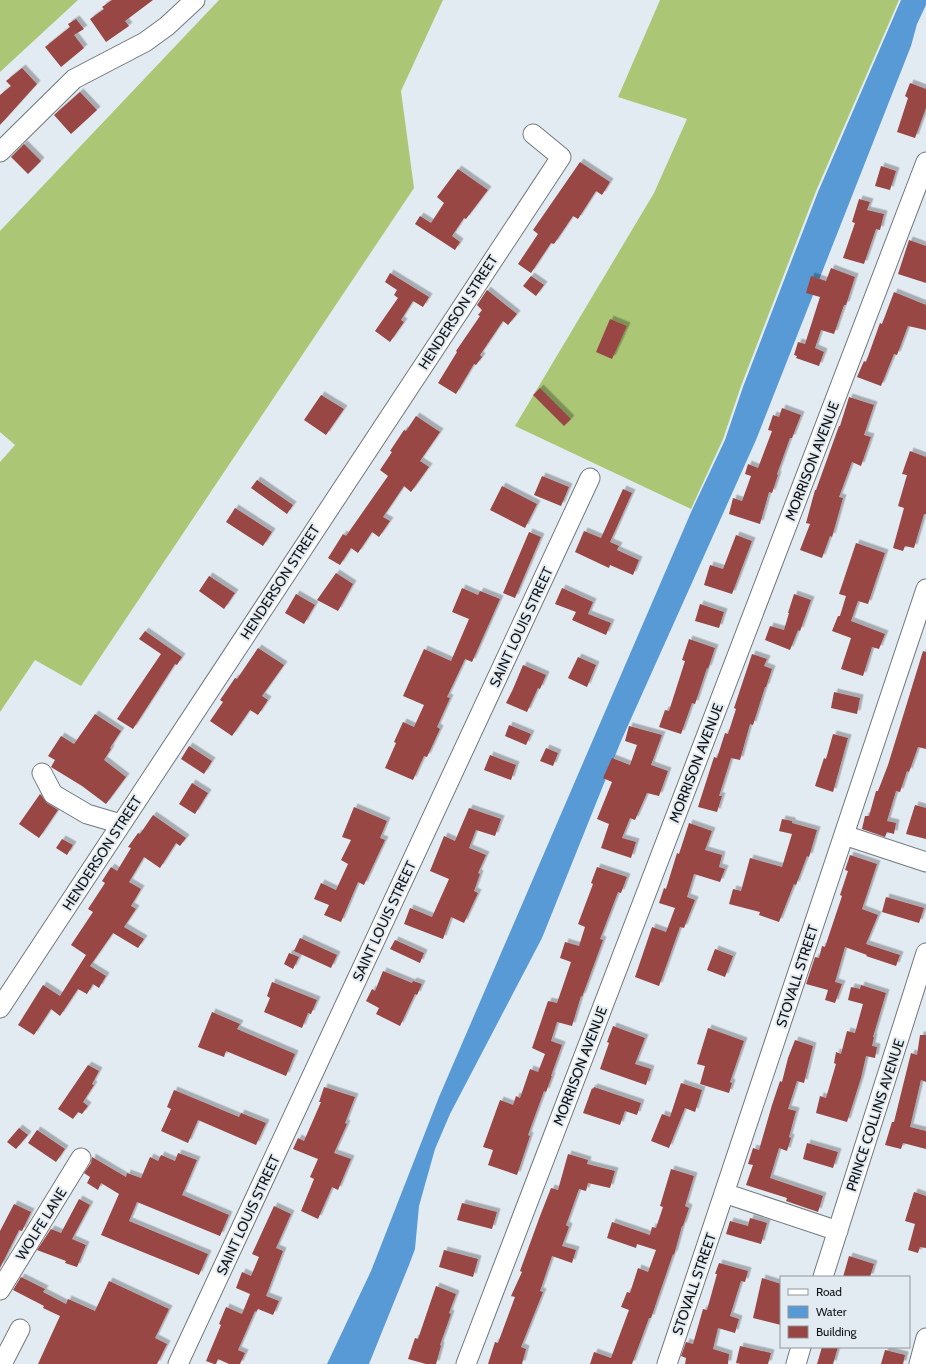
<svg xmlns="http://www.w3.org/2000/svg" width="926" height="1364" font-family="Cabin,sans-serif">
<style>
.forest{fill:#abc776}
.water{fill:#589ad5}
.building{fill:#984644;filter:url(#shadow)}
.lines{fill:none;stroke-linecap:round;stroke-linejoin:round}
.minor-casing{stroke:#71787e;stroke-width:21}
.minor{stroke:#fff;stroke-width:19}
.labels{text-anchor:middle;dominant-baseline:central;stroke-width:4;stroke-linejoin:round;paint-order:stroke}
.street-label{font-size:14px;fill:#121416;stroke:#e3ebf2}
</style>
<defs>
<filter id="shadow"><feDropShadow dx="3.5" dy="-3.5" stdDeviation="0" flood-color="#0004"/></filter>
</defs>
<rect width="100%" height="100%" fill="#e3ebf2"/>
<path class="forest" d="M0,0h78l-78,72z
M219,0h224l-42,91 13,97 -333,498 -46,-26 -35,52v-250l15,-17 -15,-13v-201z
M660,0h239l-83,191 -75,195 -18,53 -32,70 -176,-83 139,-233 33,-74 -69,-22z"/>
<path class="water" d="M901,0h25v5l-9,19 -6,22 -155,394 -135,301 -79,197 -92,176 -15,35 -16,57 -4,43 -6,16 -40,99h-42l44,-93 68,-174 253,-587 33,-70 18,-53 75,-195z"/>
<path class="building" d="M112,0h41l-28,21 4,5 -23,16 -16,-23 14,-10 -2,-2z
M76,19l8,10 -10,6 10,13 -23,19 -16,-20 25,-20 -2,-3z
M22,68l15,16 -37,41v-30l11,-9 -5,-5z
M910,83l16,6v19l-11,30 -18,-6 11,-34 -3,-2z
M80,92l17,18 -26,24 -17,-19z
M24,144l17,17 -13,13 -17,-17z
M580,162l30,20 -8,13 -6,-4 -18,28 -5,-3 -19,28 -3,-1 -20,30 -13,-9 20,-30 -5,-4z
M881,166l15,5 -6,19 -15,-4z
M458,169l30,21 -22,29 -2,-1 -12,18 8,6 -5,8 -40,-26 5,-8 11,7 13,-20 -7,-6z
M859,199l11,3 -3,8 17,4 -4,16 -4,-1 -12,35 -21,-6 12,-35 -3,-1z
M909,240l17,6v37l-28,-9z
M831,268l24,9 -9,28h-2l-10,29 -13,-4 -6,18 9,4 -5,14 -23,-8 1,-2 -3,-1 4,-13 7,2 15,-47 -14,-4 5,-17 15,5z
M390,273l39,24 -6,10 -10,-6 -12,19 3,2 -14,20 -15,-11 23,-33 -4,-3 3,-5 -12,-8z
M531,276l13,9 -8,11 -13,-10z
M487,290l30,24 -9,11 -5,-4 -23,34 2,2 -6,8 -2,-1 -18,30 -18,-11 19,-31 -1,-1 24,-35 -2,-1 4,-5 -5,-5z
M894,292l32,13v25l-18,-4 -11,29 -3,-1 -13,32 -24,-9 7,-16 2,1 14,-39 2,1z
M610,319l17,7 -15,33 -16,-7z
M540,388l31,31 -7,7 -31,-31z
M321,395l23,14 -18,26 -22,-15z
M849,397l25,8 -10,30 7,2 -10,29 -9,-4 -13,35 4,1 -11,39 -2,-1 -8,22 -22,-8 10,-26 -4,-1 9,-33h1l23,-64h1z
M782,408l19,7 -9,23h-2l-13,36 1,1 -6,18 -3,-1 -9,32 -31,-10 4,-16 9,3 9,-25 -6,-2 3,-10 10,4 14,-37 -4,-1 5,-15 6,2z
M416,416l24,16 -20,29 9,6 -18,25 -7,-6 -21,31 7,4 -11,16 -7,-5 -14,21 -7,-5 -11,17 -12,-7 15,-24 3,2 42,-60 -8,-6 12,-18 -2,-1 14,-21 2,1z
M910,451l16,6v57h-2l-10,34 -9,-2 -2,5 -10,-3 11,-40 -6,-2 9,-31 -5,-1z
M542,476l27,11 -8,19 -27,-11z
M257,480l36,25 -6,9 -36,-26z
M502,486l35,18 -12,24 -35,-18z
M623,489l9,4 -22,49 9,4 -2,4 22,10 -6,15 -23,-10 -1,3 -34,-16 9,-21 17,7z
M235,508l37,24 -9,14 -37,-24z
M529,532l12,5 -26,61 -12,-5z
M736,535l16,6 -20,53 -28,-9 6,-20 13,4z
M856,543l29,10 -17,51 -10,-3 -7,20 34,13 -6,15 -7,-2 -9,29 -22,-7 10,-31 -19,-7 6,-15h2l6,-20 -7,-2z
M336,573l17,11 -15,27 -21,-11z
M209,576l26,17 -11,16 -25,-18z
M462,588l16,7 2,-4 20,8 -28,63 -7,-3 -18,38 3,1 -13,29 3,2 -13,28 -3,-1 -11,24 -28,-12 11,-25 -2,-1 9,-20 11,5 10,-22 -21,-9 21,-47 27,12 18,-42 -17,-7z
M562,588l31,14 -5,12 23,9 -5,12 -34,-15 4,-8 -21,-8z
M296,594l19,11 -11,19 -19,-11z
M794,594l17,6 -11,31 -2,-1 -8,20 -25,-10 5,-14 14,4 5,-17h-1z
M700,604l24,8 -5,16 -24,-7z
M145,631l37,26 -5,8 -2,-1 -42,65 -16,-10 44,-65 -22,-15z
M689,639l26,9 -7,21 -1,-1 -12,36 -3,-1 -11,31 -22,-7 6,-17 4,1 16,-50 -3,-1z
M258,648l26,17 -22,31 6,4 -10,15 -8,-5 -18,26 -22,-15 13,-19 -3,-2 15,-22 2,1z
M923,651l3,1v97l-8,-2 -9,25 -2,-1 -7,21 -4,-1 -9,30 9,2 -2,11 -7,-2 -2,5 -23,-8 3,-13h4l7,-25h2l10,-26z
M752,654l15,5 -3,7 8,3 -6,18h-1l-12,38 -3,-1 -10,36 -9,-2 -12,38h3l-5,16 -19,-5 16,-50 3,1 8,-25 3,1 8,-25 -2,-1z
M578,657l18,8 -9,22 -19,-9z
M523,665l23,10 -6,14 -2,-1 -11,24 -21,-9 7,-14z
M834,692l26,6 -3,16 -26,-6z
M95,714l26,17 -11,17 1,1 -7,11 22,17 -20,27 -24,-18 -31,-19 4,-7 -7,-4 13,-20 13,8z
M509,725l22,9 -5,11 -21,-9z
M629,726l33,9 -11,30 17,6 -9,25 -12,-3 -12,27 -5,-2 -8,20 14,4 -5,16 -30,-10 8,-24 -12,-5 15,-37 -9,-4 9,-20 18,7 7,-20 -12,-4z
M833,734l15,4 -15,54 -18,-6 9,-28 2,1z
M189,746l23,15 -8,13 -23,-15z
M546,748l12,5 -5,13 -13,-5z
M490,755l26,10 -5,15 -27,-10z
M192,783l16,10 -13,21 -16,-10z
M40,794l7,9 11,7 -19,28 -20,-14z
M915,805l11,3v31l-20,-5z
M354,807l33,14 -7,17 5,2 -21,45 -6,-3 -17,40 -17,-7 5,-10 -15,-6 7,-16 15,7 12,-26 -7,-4 10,-20 -9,-3z
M469,808l32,11 -6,17 -19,-6 -7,18 17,7 -8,18 2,1 -6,17 4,2 -14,30 -13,-6 -8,22 -39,-15 6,-16 22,9 17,-38 -19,-8 14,-35 11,5z
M153,815l33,23 -6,8 -4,-3 -16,25 -16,-11 -15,25 12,7 -10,17 5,3 -12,18 20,12 -6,9 -25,-15 -23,33 16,10 -7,12 -6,-4 -6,10 -9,-5 -18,27 -9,-7 -17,26 -16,-10 25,-40 17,11 26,-41 -15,-10 22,-33 -5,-3 17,-26 -3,-2 9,-14 6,4 14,-23 -3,-1 10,-14 2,1z
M782,819l10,2v2l25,7 -8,27 -2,-1 -11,29 -2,-1 -15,38 -20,-7 1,-3 -31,-8 4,-15 8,2 9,-33 32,9 10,-33 -13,-3z
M689,823l23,8 -7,19 17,5 -3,12 6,2 -5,13 -26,-8 -7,23 8,3 -11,28 -4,-1 -21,59 -24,-9 17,-50 14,5 9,-24 -16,-5 5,-15 2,1 11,-36 2,1z
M62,839l11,6 -6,10 -11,-7z
M850,855l27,9 -15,45 16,6 -12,29 34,11 -4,11 -30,-10 1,-1 -22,-8 -10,35 7,2 -7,19 -10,-3 3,-10 -22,-6 9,-27 4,1 3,-12 3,1 17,-51 -2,-1 8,-24 -3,-1z
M597,867l30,10 -6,16 -3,-1 -18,47 3,1 -21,57 -1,-1 -9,30 -15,-4 -6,19 11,4 -11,31h1l-6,16 -2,-1 -16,44 2,1 -13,39 -29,-10 5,-15 -10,-3 17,-47 13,5 3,-9 4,2 10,-29 8,3 7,-18 -13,-6 16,-47 9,2 14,-41 -11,-4 5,-16 14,4 6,-19 -7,-3 15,-40 -2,-1z
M886,897l38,11 -5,15 -37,-11z
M300,938l37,17 -6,13 -37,-17z
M395,940l29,13 -4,10 -30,-14z
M715,949l18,7 -8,21 -18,-7z
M289,953l10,4 -6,12 -9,-5z
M383,971l29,12 1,-2 9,3 -5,11 -2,-1 -15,32 -24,-12 3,-6 -13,-7 6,-12 3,2z
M272,982l45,18 -6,14 -3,-1 -6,15 -38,-16 6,-14 -3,-2z
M861,985l25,8 -13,44h1l-2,9 5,1 -2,11 -9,-2 -5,22 -14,44 -31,-9 4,-17 6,2 10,-34 -2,-1 2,-11 5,2 6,-23 8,2 8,-29 -15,-4 3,-13 9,2z
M212,1012l28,12 -3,5 58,25 -9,22 -60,-25 -2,6 -26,-10z
M613,1026l32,12 -10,26 16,5 -5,16 -46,-16 9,-26 -2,-1z
M708,1028l36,13 -14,41 2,1 -3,10 -29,-9 5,-18 -8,-2z
M920,1035h6v47l-5,-2 -11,47 16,4v18l-23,-6 -2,6 -16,-4 7,-23h2l17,-69 6,2z
M795,1040l18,6 -9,37 -7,-2 -9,28 8,2 -7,26 2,1 -4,13 -8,-3 -9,30 53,18 -5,16 -32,-11 1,-3 -41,-13 7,-20 -5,-1 5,-16 6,2 13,-45 8,-24 2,1 6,-24z
M88,1065l11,6 -7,13 2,1 -11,17 5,4 -6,8 -4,-2 -5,7 -15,-10z
M681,1083l21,7 -7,22 -10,-4 -16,40 -18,-7 11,-27 8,3z
M324,1087l31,10 -10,26 2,1 -13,29 17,6 -13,31 -6,-3 -14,32 -17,-8 13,-32 -4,-2 8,-18 -25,-10 5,-11 6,3 17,-39h-2z
M594,1087l47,16 -4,12 -12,-4 -5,14 -37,-12 9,-25 1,1z
M174,1090l65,27 2,-4 25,10 -10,22 -58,-25 -10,23 -27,-12 10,-22 -4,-2z
M19,1128l9,7 -12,14 -9,-7z
M37,1130l28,19 -9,13 -28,-19z
M807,1143l31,9 -5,16 -30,-9z
M178,1153l19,7 -15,35 47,20 -9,21 -83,-34 -8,19 79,33 -9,21 -98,-40 18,-41 -18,-11 -3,7 -11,-7 3,-6 -6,-4 7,-10 1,-6 34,20 1,-4 14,5 9,-21 8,4 3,-6 14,6z
M568,1154l20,6 -1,4 28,7 -5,17 -22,-5 -2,8 -7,-2 -13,36 3,2 -7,19 14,4 -4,13 -20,-7 -12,35 3,1 -22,55 5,2 -4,15h-34l7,-22 3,1 17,-46 -4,-1 11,-24 -2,-1 20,-55 11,-28 7,2z
M671,1169l23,7 -9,30 4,2 -6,18h-1l-8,29 -1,-1 -22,64h-2l-17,46h-42l4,-12 17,6 18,-48 -8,-3 6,-15 3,1 8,-25 10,4 8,-22 -19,-6 -1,4 -29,-10 5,-16 38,13 2,-8 4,1 7,-21 -3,-1z
M914,1192l12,4v52l-6,-1 -2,6 -10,-3 7,-26 -10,-3z
M79,1199l11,6 -18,34 14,6 -9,22 -12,-4 1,-2 -29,-11 14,-21 10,4z
M462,1203l35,9 -5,17 -35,-9z
M14,1204l17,8 -9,19 -3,-1 -19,38v-37z
M274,1206l17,8 -15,34 7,3 -17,45 13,5 -6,14 -15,-6 -2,3 -1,-1 -17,39 7,3 -5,11h-11l-11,-5 -2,5h-2l-8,-3 15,-36 -2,-1 7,-17 16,7 8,-20 -14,-6 6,-16 9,4 8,-19 -7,-3z
M750,1218l17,5 -6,21 -35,-10 4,-13 18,5z
M444,1250l34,9 -5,18 -34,-10z
M849,1256l25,8 -4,13h-27z
M719,1263l29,8 -3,11 -4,-1 -11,35 9,3 -4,14 -17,-5 -5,21 16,5 -1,10h-43l1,-6 -5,-2 5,-14 7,2 10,-35 4,1 10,-36h-2z
M21,1277l24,12 -2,3 23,12 2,-5 27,12 14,-30 60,28 -14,29 12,6 -10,20h-119l22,-48 -17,-8 1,-2 -31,-16z
M762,1278l19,6v41l-28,-7z
M436,1286l20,8 -7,19 2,1 -11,31 1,1 -5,18h-10l-18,-5 7,-21 3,1z
M740,1346l31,7 -3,11h-27l-5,-1z
M822,1347h16l-5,17h-16z
M885,1350l20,5 -2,9h-22z"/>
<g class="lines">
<g class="minor-casing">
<path id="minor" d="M0,152l74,-73 71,-37 22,-16 28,-26
M42,773l11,21 34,20 34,10
M844,835l82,27
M0,1008l561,-851 -28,-23
M724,1193l114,38
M823,1277l103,-324
M0,1290l81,-132
M2,1364l18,-35
M178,1364l412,-886
M466,1364l460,-1202
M667,1364l259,-775
M796,1364l5,-17
M919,1364l7,-26"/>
</g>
<use href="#minor" class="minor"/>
</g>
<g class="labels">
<g class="street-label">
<text transform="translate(458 312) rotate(-57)">HENDERSON STREET</text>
<text transform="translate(812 461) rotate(-69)">MORRISON AVENUE</text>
<text transform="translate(280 582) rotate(-57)">HENDERSON STREET</text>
<text transform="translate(521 627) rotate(-65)">SAINT LOUIS STREET</text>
<text transform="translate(696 763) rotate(-69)">MORRISON AVENUE</text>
<text transform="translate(102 853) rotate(-57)">HENDERSON STREET</text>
<text transform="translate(384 921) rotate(-65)">SAINT LOUIS STREET</text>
<text transform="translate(797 976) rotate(-72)">STOVALL STREET</text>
<text transform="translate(580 1066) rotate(-69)">MORRISON AVENUE</text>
<text transform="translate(875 1115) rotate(-72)">PRINCE COLLINS AVENUE</text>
<text transform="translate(248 1215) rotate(-65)">SAINT LOUIS STREET</text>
<text transform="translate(41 1224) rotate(-58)">WOLFE LANE</text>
<text transform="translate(694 1284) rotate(-71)">STOVALL STREET</text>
</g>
</g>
<rect x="780" y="1276" width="130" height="72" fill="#e3ebf2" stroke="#8f959a"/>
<rect x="788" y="1289" width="20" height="6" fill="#ffffff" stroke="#8f959a"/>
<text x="816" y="1296" font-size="12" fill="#121416">Road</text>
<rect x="788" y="1306" width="20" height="12" fill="#589ad5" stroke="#8f959a"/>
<text x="816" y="1316" font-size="12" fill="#121416">Water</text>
<rect x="788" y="1326" width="20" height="12" fill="#984644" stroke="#8f959a"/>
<text x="816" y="1336" font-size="12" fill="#121416">Building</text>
</svg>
